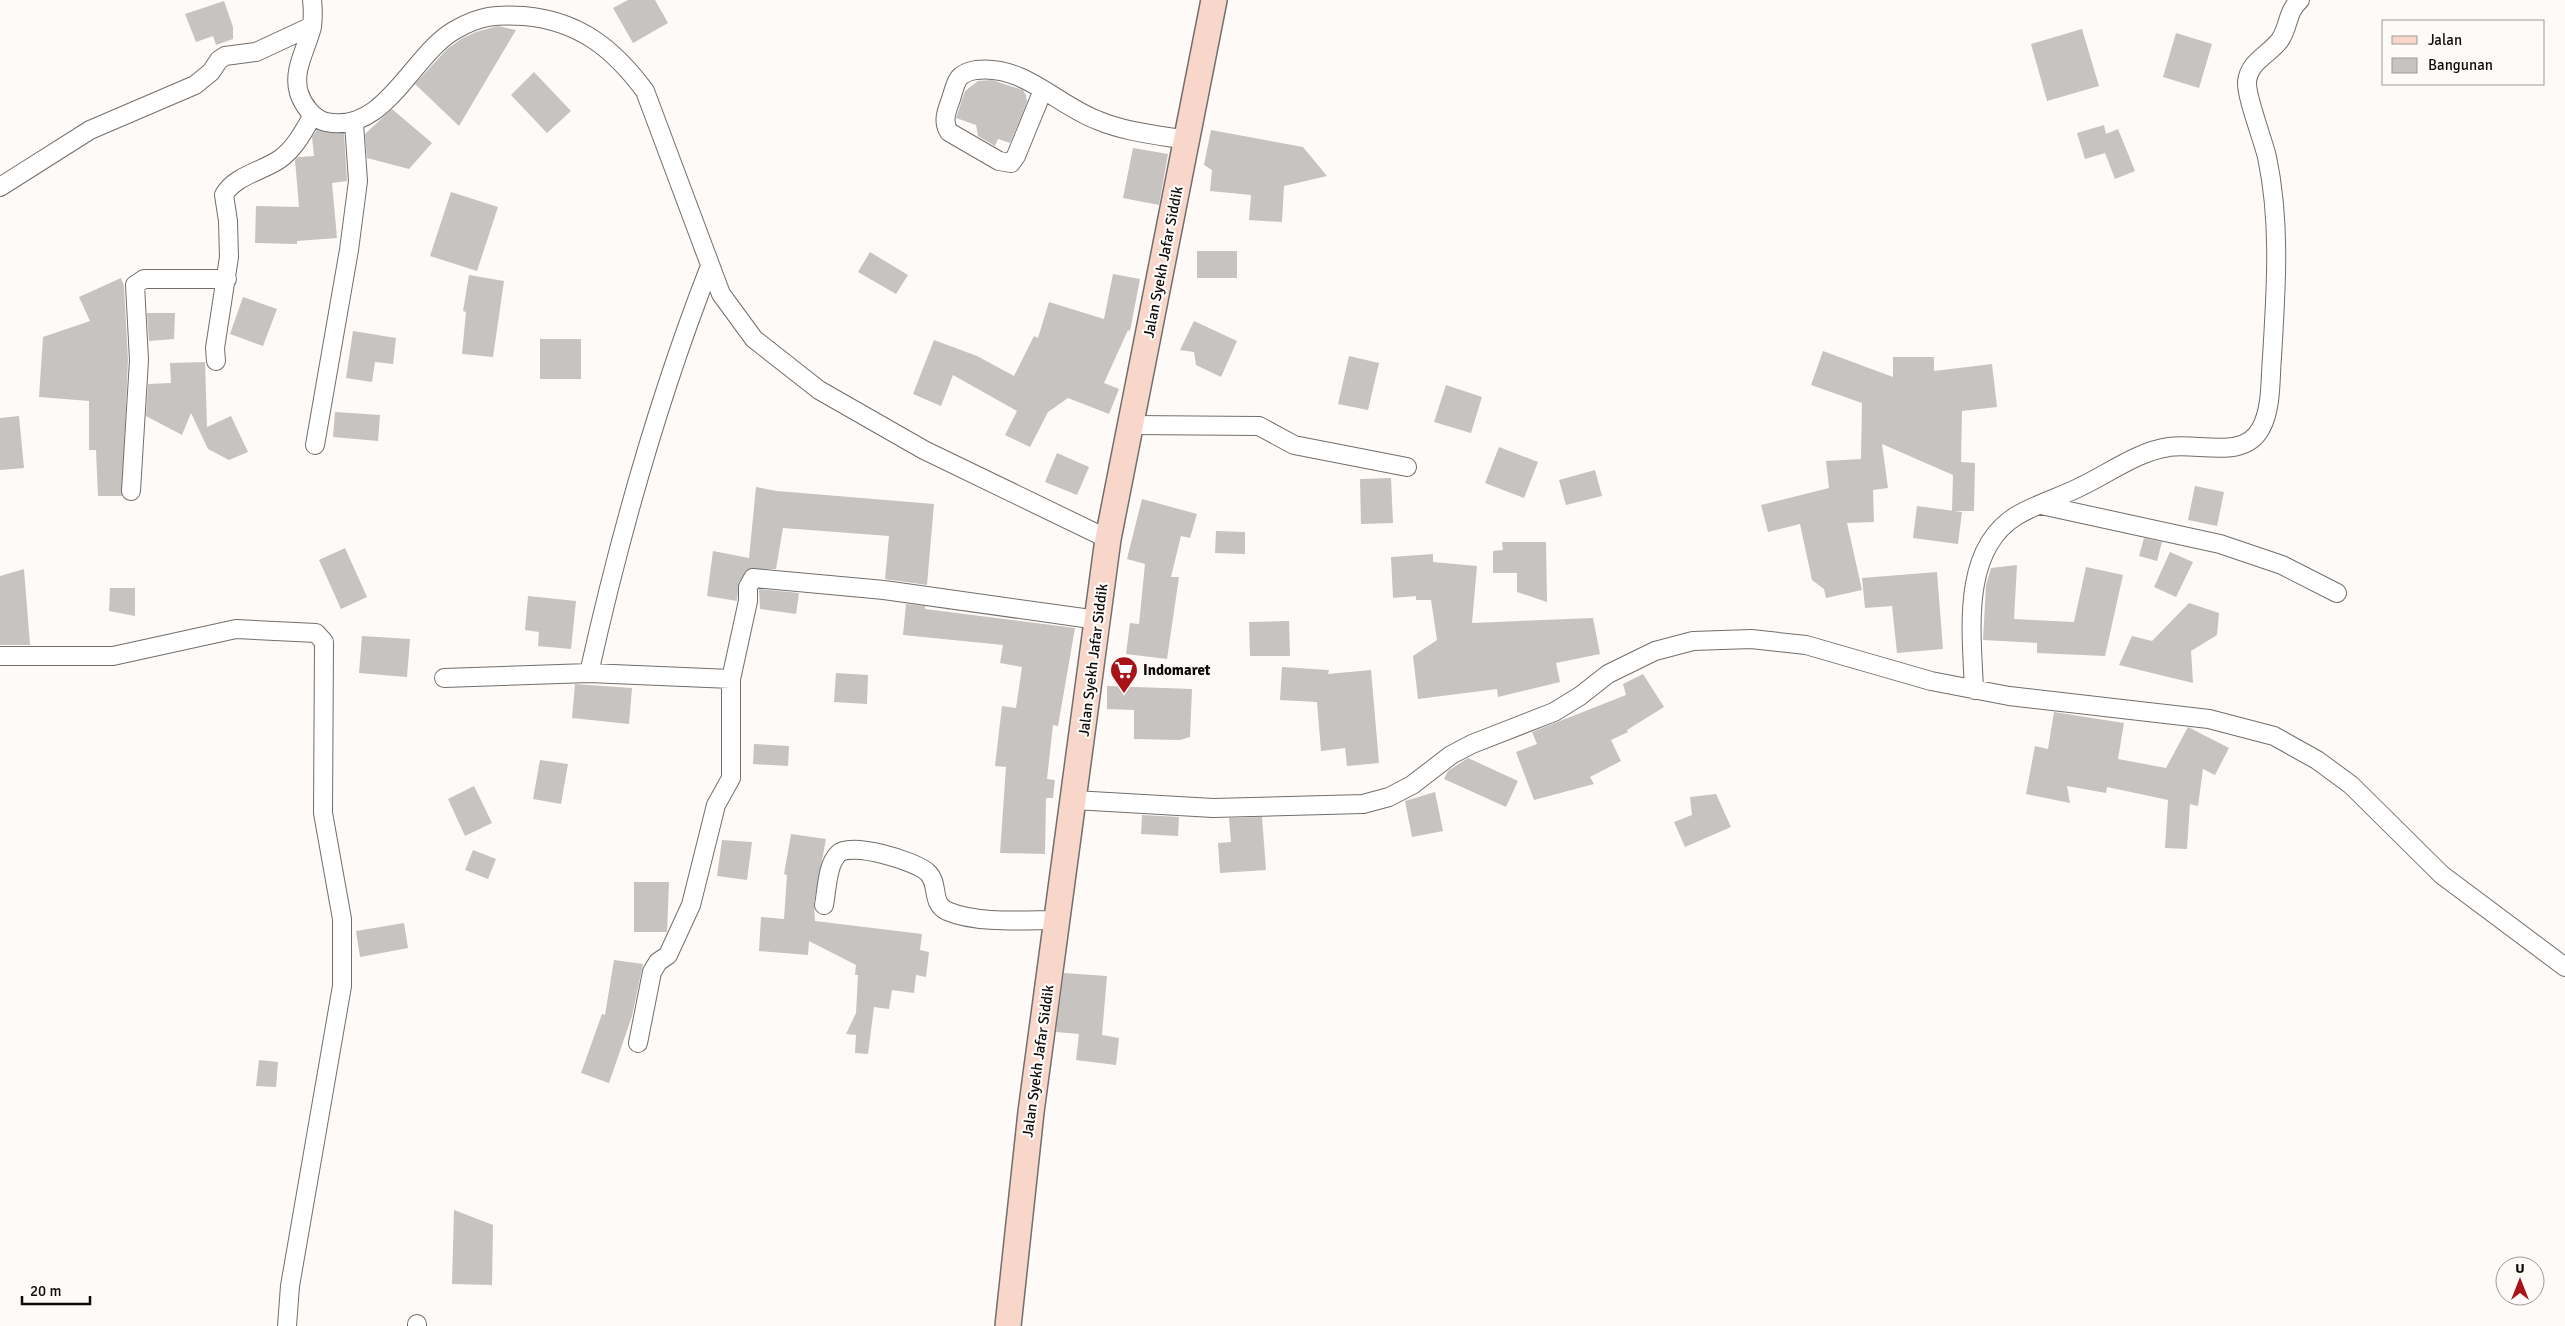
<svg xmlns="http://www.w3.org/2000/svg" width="2565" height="1326" font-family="Signika,sans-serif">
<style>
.building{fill:#c7c3c0}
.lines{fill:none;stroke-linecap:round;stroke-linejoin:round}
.minor-casing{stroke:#716e6b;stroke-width:20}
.secondary-casing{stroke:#716e6b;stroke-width:28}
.minor{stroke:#fff;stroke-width:18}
.secondary{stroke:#f8d6c9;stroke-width:25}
.labels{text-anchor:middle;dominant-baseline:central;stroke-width:4.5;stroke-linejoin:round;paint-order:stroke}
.street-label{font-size:15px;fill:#0c0b0a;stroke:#fefaf7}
.poi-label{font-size:15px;font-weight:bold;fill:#0c0b0a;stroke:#fefaf7;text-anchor:start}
</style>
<rect width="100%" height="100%" fill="#fefaf7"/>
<path class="building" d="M628,0h27l13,23 -35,20 -20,-35z
M224,1l9,26v12l-17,6 -3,-9 -17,6 -11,-28z
M498,26l18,4 -57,96 -44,-42 32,-35 14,-10 15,-7z
M2082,29l17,57 -52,15 -16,-57z
M2176,33l36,11 -13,44 -36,-11z
M534,72l37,39 -24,22 -36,-38z
M992,80l31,10 3,5 1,7 -17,41 -12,-4 -3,7 -17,-10 -2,-11 -20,-7 9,-27 13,-10z
M392,109l40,34 -23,26 -42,-11 -2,-24z
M2104,125l2,9 12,-5 17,42 -20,8 -10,-26 -20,6 -8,-26z
M317,130l27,3 3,48 -15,2 5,55 -40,3v3l-42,-1 1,-37 43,1 -4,-47 3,-3 16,-1 -2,-19z
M1211,130l92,17 24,29 -43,10 -2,36 -33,-2 2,-25 -41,-4 2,-21 -8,-5z
M1133,148l35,6 -9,51 -36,-7z
M451,192l47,15 -21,64 -47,-15z
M1197,251h40v27h-40z
M870,252l38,23 -12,19 -38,-22z
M1113,274l27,5 -10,52 -2,-1 -24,53 15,6 -10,25 -41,-16 -20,14 -18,35 -25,-12 12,-24 -64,-36 -12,31 -28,-12 21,-54 43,16 37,20 20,-40 4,2 11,-36 55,17z
M469,275l35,6 -11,76 -31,-3 4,-42 -3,-1z
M121,278l3,8 4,74 -6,136h-24l-2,-46h-7v-49l-50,-4 4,-60 47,-16 -11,-24z
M243,297l34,12 -14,37 -33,-12z
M147,313h28l-1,26 -25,2z
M1194,321l43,20 -16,36 -25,-12 -2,-13 -14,-2z
M353,331l43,7 -3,26 -18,-2 -3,20 -26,-4z
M540,339h41v40h-41z
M1823,351l70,26v-20h41v14l58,-7 5,43 -35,4 -1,51 14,1 -1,48h-22l1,-36 -71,-31 6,44 -15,2 1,32 -27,1 15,67 -36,8 -2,-9 -12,-9 -12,-56 -32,8 -7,-27 68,-17 -3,-27 35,-2 1,-56 -51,-18z
M1349,356l30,7 -11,47 -30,-6z
M205,362l2,65 24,-11 17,36 -19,8 -21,-11 -17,-36 -9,22 -36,-19 2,-32 23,-1 -1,-20z
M1446,385l36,12 -11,36 -37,-11z
M335,412l45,3 -2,26 -45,-4z
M19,416l5,52 -24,2v-52z
M1499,447l39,15 -14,36 -39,-15z
M1057,453l32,14 -12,28 -32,-13z
M1595,470l7,26 -36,9 -7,-25z
M1391,478l2,45 -32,1 -1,-45z
M2195,486l29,6 -7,34 -29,-6z
M756,487l21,4 157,13 -7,81 -42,-6 4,-43 -106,-8 -7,41h-28l-9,13 -2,19 -30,-5 6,-45 36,7z
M1142,499l55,15 -7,24 -9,-2 -10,41h8l-12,82 -41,-5 4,-31 9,1 6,-60 -18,-5z
M1917,506l45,6 -4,32 -45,-6z
M1216,531l29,1v22l-30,-1z
M2144,538l18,4 -5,19 -18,-5z
M1502,542h44l1,60 -30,-10v-19h-24v-22l10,-1z
M345,548l22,49 -26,12 -22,-49z
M2170,552l23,10 -17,35 -22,-10z
M1433,554v8l44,4 -5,57 121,-5 7,36 -44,9 4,19 -62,15 -1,-8 -79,10 -5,-43 24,-16 -6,-40h-15v-4l-23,2 -2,-41z
M2017,565l-3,54 60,3 12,-55 37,8 -18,81 -68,-3v-10l-54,-3 3,-55 5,-17z
M24,569l6,76h-30v-69z
M1937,572l6,77 -46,4 -5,-47 -27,2 -3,-30z
M110,588h25v28l-26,-5z
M759,589l40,4 -3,21 -36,-5z
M528,596l48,5 -5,48 -33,-3 1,-14 -14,-2z
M2189,603l30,10 -2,22 -26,16 2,32 -74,-18 13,-29 20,5z
M906,604l19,2v3l150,19 -17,98 -5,-1 -6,54 8,1 -2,18h-7l-1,56 -45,-1 6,-86 -11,-1 7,-60 14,2 6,-41 -22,-4 3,-18 -100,-10z
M1289,621l1,35h-40l-1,-34z
M362,636l48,3 -3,38 -48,-4z
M1282,667l47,3 -1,4 43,-4 8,93 -32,3 -2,-18 -24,3 -4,-49 -37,-2z
M836,673l32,2 -1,29 -33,-2z
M1643,674l21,33 -37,23 1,2 -17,8 10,21 -31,16 4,7 -60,16 -18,-48 21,-8 -5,-12 94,-37 -3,-11z
M575,684l57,4 -3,36 -57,-6z
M1107,686l85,3 -2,48 -10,3 -46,-1v-29l-27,-1z
M2054,712l70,11 -6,36 48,9 22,-41 41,21 -14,27 -12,-6 -5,37 -8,-2 -3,45 -22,-1 3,-48 -61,-13 -1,6 -39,-7 3,17 -44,-9 9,-48 13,3z
M754,744l35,2 -1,20 -35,-2z
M1468,758l50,23 -12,26 -62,-28 4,-8z
M540,760l28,4 -7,40 -28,-5z
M474,786l18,37 -27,13 -17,-37z
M1435,792l8,39 -31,6 -7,-36z
M1716,794l15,33 -46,20 -11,-25 18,-7 -2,-18z
M1142,815l37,2 -1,19 -37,-2z
M1262,817l4,53 -46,3 -2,-30 13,-1 -2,-24z
M791,834l35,5 -12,64 1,18 107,13 -2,16 9,2 -3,25 -10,-2 -2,18 -22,-3 -3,19 -15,-2 -6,47 -13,-1 1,-18 -10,-1 10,-21 2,-38h-3l1,-10 -47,-24 -1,14 -49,-4 2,-34 23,2 3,-44 -3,-1z
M722,840l30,2 -5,38 -30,-4z
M473,850l23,9 -8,20 -23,-9z
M634,882h35l-2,50h-33z
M404,923l4,25 -48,9 -4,-26z
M614,960l29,4 -11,52 -23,67 -28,-10 21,-59 3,1z
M1064,973l43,3 -5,59 17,3 -3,27 -40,-5 3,-26 -23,-2z
M259,1060l19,2 -2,25 -20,-1z
M454,1210l39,15 -1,60 -40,-1z"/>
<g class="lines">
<g class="minor-casing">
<path id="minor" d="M312,0c1,8 1,18 0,27 -5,21 -20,43 -13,66 4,12 14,26 27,29 59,13 86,-68 129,-92 24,-14 41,-16 69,-14 55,5 89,32 121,75l76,203 33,45 65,51 105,60 184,89
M1043,90l-27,66 -5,7 -12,-2 -50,-29c-7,-11 -2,-22 2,-33 2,-6 4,-16 8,-21 4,-5 11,-7 17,-8 47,-6 81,35 121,50 28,12 60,15 90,20
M0,187l90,-57 105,-45 16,-13 8,-12 6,-4 31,-4 56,-26
M216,361l-1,-13 14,-91 -1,-36 -4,-26c10,-19 39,-24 56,-36 15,-11 24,-28 33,-44
M1132,425l127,1 35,19 113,22
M315,445l34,-195 9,-69 -4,-58
M131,491l8,-131 -4,-75 9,-6h83
M2041,505l179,39 62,21 55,28
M0,656h113l123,-27 80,4 8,9 -1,171 19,106v67l-52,300 -3,40
M589,673c31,-139 69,-274 121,-407
M444,678l145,-5 142,6
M1974,690c-2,-55 -14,-139 42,-174 20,-12 45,-19 66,-30 27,-13 57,-35 87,-39 29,-5 75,14 92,-19 11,-20 9,-49 11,-71 4,-67 9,-134 -5,-200 -4,-17 -21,-61 -20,-75 2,-21 22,-27 33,-42 9,-13 7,-29 20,-40
M1074,800l139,8 150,-4 26,-7 23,-12 39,-30 21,-11 82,-32 26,-16 28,-22 47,-23 38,-10 58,-2 55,6 125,36 78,15 200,23 65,17 43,24 34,25 91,90 123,92
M824,905c3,-15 3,-40 14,-51 12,-13 77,7 89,18 13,11 3,31 20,39 30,13 78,9 110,9
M638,1043l14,-71 6,-10 10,-7 23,-50 25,-100 15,-27v-99l17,-78v-14l5,-9 131,12 214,30
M417,1326v-2"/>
</g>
<g class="secondary-casing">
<path id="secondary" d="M1008,1326l23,-214 77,-573 106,-539"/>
</g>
<use href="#minor" class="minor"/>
<use href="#secondary" class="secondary"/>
</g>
<defs>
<g id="supermarket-pin" transform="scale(1.4375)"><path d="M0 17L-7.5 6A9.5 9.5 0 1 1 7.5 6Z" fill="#a81318" stroke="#fefaf7"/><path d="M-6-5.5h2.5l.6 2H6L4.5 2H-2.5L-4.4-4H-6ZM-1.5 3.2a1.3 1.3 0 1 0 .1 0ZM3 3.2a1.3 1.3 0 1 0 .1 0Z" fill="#fff"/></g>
</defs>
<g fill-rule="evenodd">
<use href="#supermarket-pin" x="1124" y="670"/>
</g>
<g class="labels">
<g class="street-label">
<text transform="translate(1163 262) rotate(-79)">Jalan Syekh Jafar Siddik</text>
<text transform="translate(1093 660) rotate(-83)">Jalan Syekh Jafar Siddik</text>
<text transform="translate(1038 1061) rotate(-82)">Jalan Syekh Jafar Siddik</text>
</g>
<g class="poi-label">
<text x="1143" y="670">Indomaret</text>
</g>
</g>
<rect x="2382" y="20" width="162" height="65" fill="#fefaf7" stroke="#9d9a98"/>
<rect x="2392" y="36" width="25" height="8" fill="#f8d6c9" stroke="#9d9a98"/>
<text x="2428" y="45" font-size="15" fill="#0c0b0a">Jalan</text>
<rect x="2392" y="58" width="25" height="15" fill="#c7c3c0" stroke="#9d9a98"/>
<text x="2428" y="70" font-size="15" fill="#0c0b0a">Bangunan</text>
<g transform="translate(2520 1281)"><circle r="24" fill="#fefaf7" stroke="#9d9a98"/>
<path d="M0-4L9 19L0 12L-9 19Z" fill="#a81318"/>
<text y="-8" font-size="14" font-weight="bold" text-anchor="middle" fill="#0c0b0a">U</text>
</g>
<path d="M22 1296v8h68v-8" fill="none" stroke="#0c0b0a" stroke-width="2.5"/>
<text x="30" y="1296" font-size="15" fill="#0c0b0a" stroke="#fefaf7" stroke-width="4" paint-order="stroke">20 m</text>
</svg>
